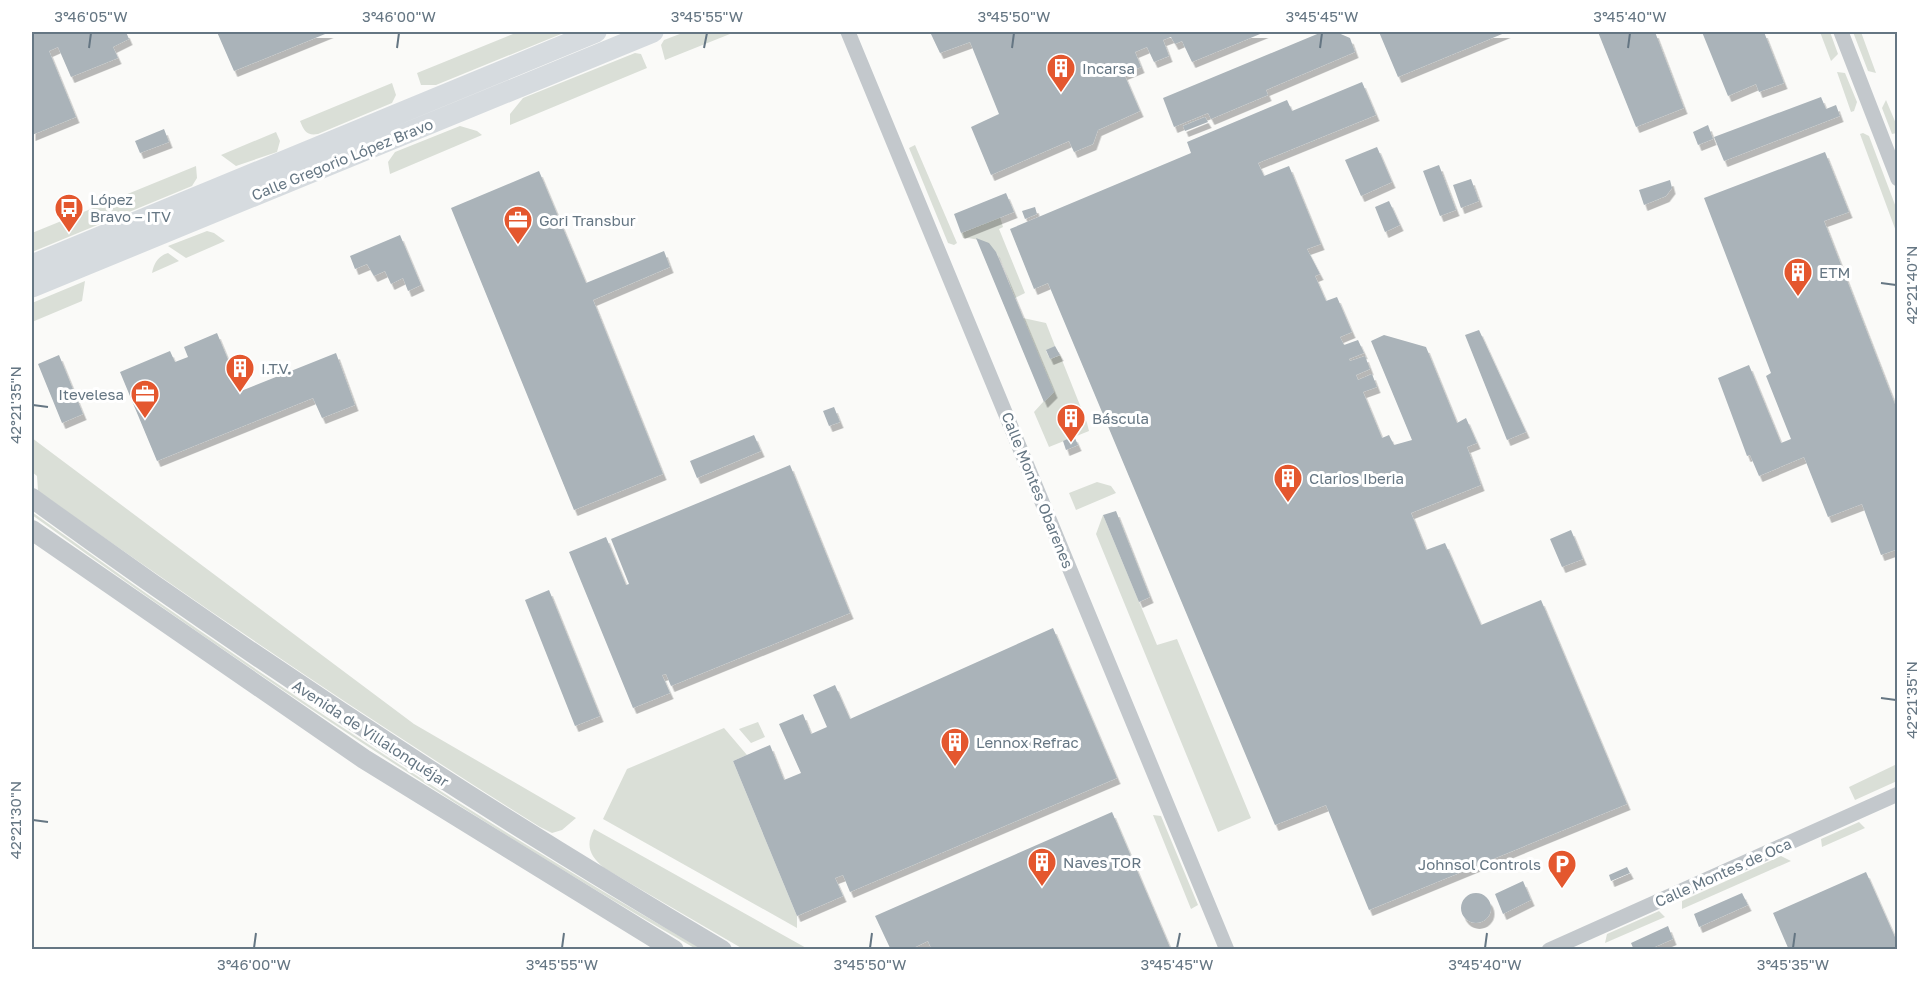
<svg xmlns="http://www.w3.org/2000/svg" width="1929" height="981" font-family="'Golos Text',sans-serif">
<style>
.green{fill:#dadfd7}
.building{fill:#aab3b9;filter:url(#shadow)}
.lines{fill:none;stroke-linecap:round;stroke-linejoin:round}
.minor{stroke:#c3c8cc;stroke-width:15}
.tertiary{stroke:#c3c8cc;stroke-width:20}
.secondary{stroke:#d6dbdf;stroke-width:21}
.ticks{fill:none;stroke:#657683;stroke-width:2}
.labels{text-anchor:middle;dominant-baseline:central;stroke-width:6;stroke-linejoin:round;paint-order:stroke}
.poi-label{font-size:15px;fill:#657683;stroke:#fff;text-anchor:start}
.street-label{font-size:15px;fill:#657683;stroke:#fff}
.neatline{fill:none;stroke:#657683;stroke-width:2}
.ticks-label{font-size:15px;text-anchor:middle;fill:#657683}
</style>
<defs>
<filter id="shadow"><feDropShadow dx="3.5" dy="6" stdDeviation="0" flood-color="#0004"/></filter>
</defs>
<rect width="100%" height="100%" fill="#fafaf8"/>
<path class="green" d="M518,32h48l-130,53h-15l-4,-12z
M685,32h50l-70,28 -4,-15 3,-5z
M1820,32h10l8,22 -7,7z
M1853,32h8l15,41 -8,-2z
M635,53l6,1 6,14 -137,57v-11l13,-16z
M1837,72l8,1 12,29 -3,9 -3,1z
M392,83l4,12 -4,8 -74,31c-11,2 -14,-3 -18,-13z
M1886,100l11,26v7l-5,1 -10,-26z
M460,126l17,5 5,4 -92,39 -2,-12 7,-10z
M276,132l4,9 -3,11 -41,14 -15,-11z
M1863,133l6,3 28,74v24l-37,-100z
M915,145l42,98 -3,2 -6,-2 -39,-95z
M196,166l1,12 -5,8 -160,66v-19z
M1000,217l3,10 -4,2 26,64 -10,5c-12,-30 -14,-60 -52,-60l-2,-5z
M207,231l7,2 11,8 -39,17 -18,-12z
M168,253l11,8 -27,12c2,-10 6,-17 16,-20z
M85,281l-3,20 -50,21v-19z
M1023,318l23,5 9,23 -9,5 4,8 10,-4 27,68 2,8 -40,16 -15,-35 19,-21z
M32,438l382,286 162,94 -14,12 -10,3 -12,-6c-171,-107 -337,-219 -502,-336l-1,-15 -5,-4z
M1097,482l14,4 5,7 -40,17 -7,-17z
M32,512c216,156 438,305 670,437h-6c-229,-132 -450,-280 -664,-434z
M1103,515l54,130 20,-6 74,179 -33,14 -122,-298z
M758,722l7,15 -14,6 -12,-14z
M724,728l23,27 -14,6 64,155v12l-194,-109 24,-50z
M1897,764v17l-42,19 -6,-13z
M1153,815l8,1 37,89 -7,4z
M1859,822l6,6 -43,19 -1,-8z
M594,829l214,120h-65l-139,-81c-14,-12 -19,-22 -10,-39z
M1781,856l10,5 -109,48v-8z
M1659,911l6,6 -60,26 2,-9z"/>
<path class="building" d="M32,32l10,2 5,-2h79l3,7 -16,8 5,11 -47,19 -13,-30 -9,4 27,66 -44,18z
M217,32h113l-96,39z
M930,32h335l-73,30 -10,-21 -7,3 -4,-7 -8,3 6,16 -15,6 -7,-15 -12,5 6,15 -17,7 16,37 -42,19 -5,14 -19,8 -5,-11 -78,34 -20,-48 28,-13 -29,-72 -30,11z
M1322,32h14l14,6 5,14 -89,38 2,5 -57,24 -3,-6 -34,14 -11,-29z
M1379,32h128l-109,45z
M1598,32h57l29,76 -48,19z
M1702,32h62l20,51 -25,9 -3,-8 -28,12z
M1362,82l14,33 -118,48 6,13 25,-10 32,78 -14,5 13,25 -5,2 11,25 11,-4 15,35 -12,5 4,8 14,-5 6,13 -15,6 1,2 15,-5 5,13 -14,6 2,5 14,-6 5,13 -14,5 19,46 7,-3 5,10 18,-5 -41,-99 13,-6 42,12 31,76 9,-5 11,25 -10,4 14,38 -70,28 15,37 19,-7 36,82 60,-25 86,204 -258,106 -43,-105 -51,20 -227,-542 -14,6 -24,-60 181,-76 -4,-11 100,-42 5,11z
M1821,97l5,12 10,-4 4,11 -116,45 -10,-24z
M1205,117l3,5 -23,9 -2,-5z
M1708,125l5,14 -15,6 -5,-13z
M164,129l5,13 -29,11 -5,-12z
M1377,147l15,35 -31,14 -16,-36z
M1825,152l24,60 -25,9 74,191v137l-17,6 -19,-51 -34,13 -24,-60 -45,19 -9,-21 -3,1 -29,-78 31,-13 32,78 10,-4 -25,-63 5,-3 -67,-175z
M1439,165l17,45 -16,6 -17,-45z
M539,171l47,112 78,-32 6,16 -77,33 70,174 -89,36 -123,-302z
M1471,179l8,22 -18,7 -8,-23z
M1670,180l2,8 -6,8 -22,9 -5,-15z
M1006,193l8,19 -53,21 -7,-19z
M1389,201l11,24 -15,7 -10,-25z
M1035,207l2,7 -12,5 -3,-8z
M400,235l21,50 -13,6 -5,-13 -12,6 -6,-13 -11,5 -7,-12 -12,5 -5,-13z
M976,238l13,5 7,9 58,140 -10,10z
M1479,330l47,102 -19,8 -42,-105z
M217,333l24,58 95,-38 19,52 -33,13 -9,-20 -156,63 -37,-89 50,-21 5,11 13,-5 -4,-10z
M1055,346l5,9 -10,4 -4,-9z
M59,355l24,59 -21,9 -24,-59z
M834,407l6,15 -11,4 -6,-15z
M754,435l7,16 -64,27 -7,-17z
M1074,436l4,9 -12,5 -3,-9z
M790,465l60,148 -179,73 -5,-12 -4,1 8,18 -37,15 -64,-156 37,-15 20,48 3,-1 -18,-45z
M1116,511l34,86 -11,5 -36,-87z
M1571,530l12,29 -21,8 -12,-28z
M549,590l51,126 -25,10 -50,-126z
M1053,628l64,150 -267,114 -7,-17 -8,3 8,18 -46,20 -64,-155 37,-16 14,35 17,-7 -22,-49 24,-10 8,20 16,-7 -14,-32 22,-10 15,34z
M1112,812l59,138h-239l-4,-9 -19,9h-18l-16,-34z
M1627,867l3,6 -19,8 -2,-6z
M1866,872l32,72v6h-109l-16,-37z
M1523,881l8,19 -28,14 -8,-20z
M1461 908a15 15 0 1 1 30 0a15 15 0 1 1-30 0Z
M1742,893l6,12 -49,22 -5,-13z
M1668,926l5,13 -25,11h-14l-3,-7z"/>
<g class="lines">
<path class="minor" d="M848,32l379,918
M1841,32l57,147
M1549,950l349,-156"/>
<path class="tertiary" d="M32,498c223,162 452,312 690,452
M32,530l332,229 310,191"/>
<path class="secondary" d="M32,265l564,-233
M32,287l621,-255"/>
</g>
<path class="ticks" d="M89,48l2,-15M397,48l2,-15M704,48l3,-15M1012,48l2,-15M1320,48l2,-15M1628,48l2,-15M1881,283l15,2M33,405l15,2M1881,698l15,2M33,820l15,2M254,948l2,-15M562,948l2,-15M870,948l2,-15M1177,948l3,-15M1485,948l2,-15M1793,948l2,-15"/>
<defs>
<g id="building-pin" transform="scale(1.5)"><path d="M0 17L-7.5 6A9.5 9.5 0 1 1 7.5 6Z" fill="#e4572e" stroke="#fff"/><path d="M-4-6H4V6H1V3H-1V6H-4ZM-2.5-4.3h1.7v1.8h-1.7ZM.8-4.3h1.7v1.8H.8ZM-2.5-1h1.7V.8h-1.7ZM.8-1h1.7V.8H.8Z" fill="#fff"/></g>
<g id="bus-pin" transform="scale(1.5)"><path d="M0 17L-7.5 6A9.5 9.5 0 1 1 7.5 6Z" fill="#e4572e" stroke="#fff"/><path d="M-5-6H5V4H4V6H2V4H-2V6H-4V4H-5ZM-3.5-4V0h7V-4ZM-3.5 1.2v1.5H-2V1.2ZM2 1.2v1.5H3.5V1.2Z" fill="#fff"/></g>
<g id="office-pin" transform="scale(1.5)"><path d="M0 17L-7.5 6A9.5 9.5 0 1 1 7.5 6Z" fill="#e4572e" stroke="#fff"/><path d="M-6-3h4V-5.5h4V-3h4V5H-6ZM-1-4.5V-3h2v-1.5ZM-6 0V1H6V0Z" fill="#fff"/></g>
<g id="parking-pin" transform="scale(1.5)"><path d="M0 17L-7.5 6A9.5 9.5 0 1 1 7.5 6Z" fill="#e4572e" stroke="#fff"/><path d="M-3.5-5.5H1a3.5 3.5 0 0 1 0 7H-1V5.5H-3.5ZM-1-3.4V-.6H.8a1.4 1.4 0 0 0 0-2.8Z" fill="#fff"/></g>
</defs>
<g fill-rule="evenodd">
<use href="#building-pin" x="1061" y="68"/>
<use href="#bus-pin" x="69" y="208"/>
<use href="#office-pin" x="518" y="220"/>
<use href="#building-pin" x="1798" y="272"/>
<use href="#building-pin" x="240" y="368"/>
<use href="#office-pin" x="145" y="394"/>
<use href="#building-pin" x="1071" y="418"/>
<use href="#building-pin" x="1288" y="478"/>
<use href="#building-pin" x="955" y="742"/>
<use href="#building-pin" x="1042" y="862"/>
<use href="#parking-pin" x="1562" y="864"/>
</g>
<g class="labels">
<g class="poi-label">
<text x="1082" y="68">Incarsa</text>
<text x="90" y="199">López<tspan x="90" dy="17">Bravo – ITV</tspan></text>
<text x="539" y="220">Gori Transbur</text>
<text x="1819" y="272">ETM</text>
<text x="261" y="368">I.T.V.</text>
<text x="124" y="394" text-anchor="end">Itevelesa</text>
<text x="1092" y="418">Báscula</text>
<text x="1309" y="478">Clarios Iberia</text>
<text x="976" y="742">Lennox Refrac</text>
<text x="1063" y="862">Naves TOR</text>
<text x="1541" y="864" text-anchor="end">Johnsol Controls</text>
</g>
<g class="street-label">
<text transform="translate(342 159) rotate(-22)">Calle Gregorio López Bravo</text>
<text transform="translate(1038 490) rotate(68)">Calle Montes Obarenes</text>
<text transform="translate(371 733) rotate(33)">Avenida de Villalonquéjar</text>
<text transform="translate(1723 872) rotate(-24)">Calle Montes de Oca</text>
</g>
</g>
<rect width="1929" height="981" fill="none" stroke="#ffffff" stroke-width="66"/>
<rect x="33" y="33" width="1863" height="915" class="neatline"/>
<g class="ticks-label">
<text x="91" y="22">3°46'05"W</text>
<text x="399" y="22">3°46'00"W</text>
<text x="707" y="22">3°45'55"W</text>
<text x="1014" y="22">3°45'50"W</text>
<text x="1322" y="22">3°45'45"W</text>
<text x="1630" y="22">3°45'40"W</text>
<text transform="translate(1912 285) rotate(-90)" y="5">42°21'40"N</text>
<text transform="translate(16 405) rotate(-90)" y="5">42°21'35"N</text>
<text transform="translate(1912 700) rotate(-90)" y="5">42°21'35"N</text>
<text transform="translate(16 820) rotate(-90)" y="5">42°21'30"N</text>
<text x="254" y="970">3°46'00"W</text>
<text x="562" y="970">3°45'55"W</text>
<text x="870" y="970">3°45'50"W</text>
<text x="1177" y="970">3°45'45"W</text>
<text x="1485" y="970">3°45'40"W</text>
<text x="1793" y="970">3°45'35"W</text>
</g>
</svg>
